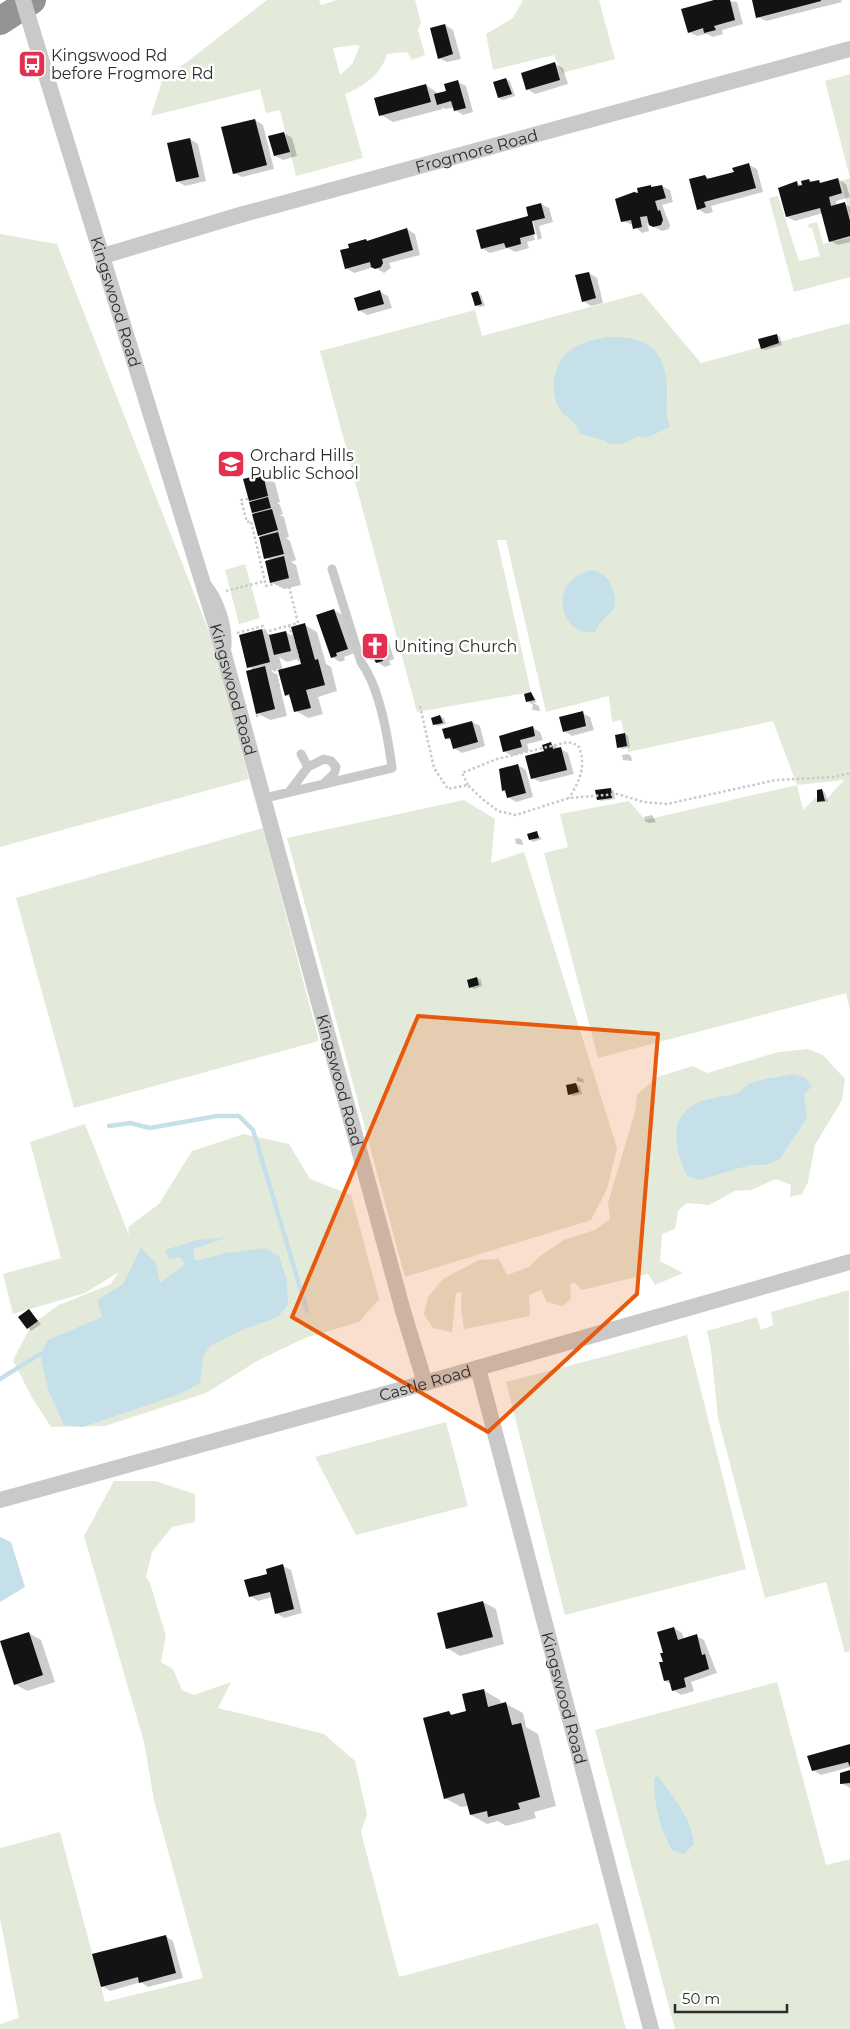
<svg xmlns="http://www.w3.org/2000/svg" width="850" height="2029" font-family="Montserrat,sans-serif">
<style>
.green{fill:#e4eada;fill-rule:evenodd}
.water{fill:#c6e0ea}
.shadow{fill:#0003;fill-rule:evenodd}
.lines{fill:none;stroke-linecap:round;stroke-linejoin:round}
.stream{stroke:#c6e0ea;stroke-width:4.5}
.building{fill:#131313}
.path{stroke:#c9c9c9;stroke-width:2.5;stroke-dasharray:2.5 2.5;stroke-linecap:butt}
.lane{stroke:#c9c9c9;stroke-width:9}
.street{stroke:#c9c9c9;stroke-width:16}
.highway{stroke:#939393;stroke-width:28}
.street-bridge{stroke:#c9c9c9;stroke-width:16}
.marked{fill:#e8590c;fill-opacity:0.2;stroke:#e8590c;stroke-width:4;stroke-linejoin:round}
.labels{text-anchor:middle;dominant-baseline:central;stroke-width:5;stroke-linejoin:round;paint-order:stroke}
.poi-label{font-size:16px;fill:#2c2c2c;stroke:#fff;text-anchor:start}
.street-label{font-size:16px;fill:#2c2c2c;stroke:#fff}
</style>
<rect width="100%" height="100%" fill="#fff"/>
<path class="green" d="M267,0h52l2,5 16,-5h78l6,23 -3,7 7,25 -13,5 -5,-8 -20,2c-6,21 -23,32 -42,40l18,64 -67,18 -16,-66 -14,3 -6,-24 -109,27 11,-35zM355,45l5,1 -8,18 -12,11 -7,-27z
M523,0h76l16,59 -53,14 -8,-18 -61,15 -7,-36 27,-16z
M850,74v142l-9,-35 9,-3 -25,-97z
M778,196l21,65 21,-5 -8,-28 -5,-1 2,-3 8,-2 6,22 27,-6v39l-56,15 -25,-94z
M0,234l57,10 156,398 36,137 -249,68z
M642,293l59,70 149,-40v688l-4,-18 -248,65 -54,-205 24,-6 -8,-33 69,-13 16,19 152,-35 -24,-64 -145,31 -7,-32 -9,2 -3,-26 -63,16 -40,-172h-9l34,152 -114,20 -97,-361 155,-41 7,26zM844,780l-19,21 -8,1 -1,-5 -13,13 -6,-25z
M245,564l15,54 -21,6 -14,-54z
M464,800l31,19 -4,44 33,-11 93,296 -10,41 -16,31 -186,57 -118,-439z
M263,828l56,213 -245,67 -58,-210z
M808,1049l15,6 22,24 -3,21 -27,45 -7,37 -6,12 -12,3 1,-12 -15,-6 -25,11 -16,1 -26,14 -22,-2 -9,8 -3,18 -13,5 -2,27 23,12 -28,12 -7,-11 -66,16 -8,-8 -4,3 1,14 -8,7 -16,-4 -6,-12 -12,5 1,21 -66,13 -3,-23 1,-14 -6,1 -4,39 -19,-4 -9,-14 4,-17 15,-18 36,-19 20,-1 8,16 22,-8 11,-11 24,-16 31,-10 15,-11 -2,-16 27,-91 2,-17 20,-18 36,-11 14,7 71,-21z
M85,1124l44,111 -1,-8 31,-23 33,-53 52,-17 45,10 21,35 41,16 28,104 -20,23 -54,16 -46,22 -53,33 -101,33 -54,1 -20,-31 -18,-36 19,-36 27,-19 52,-21 20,-31 -12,19 -34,21 -72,21 -10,-40 58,-16 -31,-116z
M849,1290l1,361 -5,2 -19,-71 -61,16 -47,-180 -7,-68 -4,-19 50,-14 4,13 12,-5 -2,-13z
M687,1335l59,234 -181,46 -59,-233z
M446,1422l22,84 -112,29 -41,-78z
M114,1481h41l40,13v28l-23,5 -20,25 -6,25 4,6 16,53 -5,26 12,7 9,21 12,5 37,-13 -13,26 106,26 31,27 12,53 -6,18 38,145 199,-54 28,106h-626v-5l19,-6 -19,-100v-70l60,-16 45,170 98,-24 -49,-178 -10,-58 -60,-206z
M777,1682l49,183 24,-6v170h-175l-80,-299z"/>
<path class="water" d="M605,337c30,-1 56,4 61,40 3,17 -2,34 4,50l-24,11 -7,-2 -17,8h-14l-4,-4 -24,-6c-3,-13 -14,-15 -21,-26 -10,-18 -6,-43 10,-57 10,-8 24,-11 36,-14z
M592,570c10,3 16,7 20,17 11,28 -9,25 -17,45 -35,6 -50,-52 -3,-62z
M793,1074l11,3 8,9 -8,9 3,23 -28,42 -14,5h-15l-51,15 -12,-4c-12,-25 -20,-59 10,-73 13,-6 29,-6 42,-11 3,-1 5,-5 8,-7 10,-6 34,-8 46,-11z
M229,1237l-36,12 2,12 30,-8 40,-5 14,8 8,25 1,24 -10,12 -34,12 -34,17 -7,11 -3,26 -20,11 -97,33 -19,-2 -16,-35 -8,-36 8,-14 54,-23 -5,-17 26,-16 18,-36 15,15 4,20 25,-19 -5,-7 -11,2 -4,-9 32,-10z
M0,1537l11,5 14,45 -25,15z
M658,1776c15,21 34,42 36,68l-10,10 -12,-4c-13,-24 -18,-44 -18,-72z"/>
<path class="shadow" d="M719,0l18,2 6,22 -21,6 1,4 -10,3 -6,-3 -10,2 -8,-4z
M753,0h88l1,2 -76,19 -8,-4z
M445,25l8,5 8,29 -14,3 -8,-4z
M555,64l8,4 5,16 -33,10 -8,-5z
M506,79l4,2 5,15 -12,4 -4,-2z
M458,82l8,4 7,26 -10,3 -8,-5 -1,-3 -8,2 -4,-2 1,2 -50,13 -12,-7 45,-30 13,9 8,-2z
M255,120l8,5 11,44 -32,8 -8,-4z
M284,133l8,5 5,18 -14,4 -8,-4z
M190,139l8,5 8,37 -21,5 -8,-5z
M749,165l8,4 6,23 -52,14 2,6 -7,2 -8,-5 7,-33 6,3 24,-7z
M838,179l8,5 4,13 -14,4 1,5 8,-2 5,3v35l-12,3 -8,-4 -7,-28 -28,8 -8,-4 9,-35 8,5 5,-7 14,4z
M650,186l4,2 8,-2 8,4 3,12 -11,3 8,20 -1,4 -7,2 -15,-8 2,8 -7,2 -9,-8 -11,-4 18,-26z
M541,204l8,4 4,14 -14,4 3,12 -4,2 -5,-19h-3l5,19 -8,2 2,6 -14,4 -7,-4 -18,5 -8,-5 48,-31z
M407,229l8,5 5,21 -31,8 2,5 -7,5 -10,-6 -20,6 -8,-5 4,-20z
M589,273l8,5 6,25 -12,3 -8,-5z
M380,292l8,4 4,12 -25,7 -8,-5z
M478,293l3,2 4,11 -6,1 -3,-2z
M777,335l3,2 2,8 -17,5 -3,-2z
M262,476l13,7 5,19 -3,1 3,2 3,9 -3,1 4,2 5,20 -3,1 4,3 6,19 -5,2 5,3 5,20 -17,4 -13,-7v-21l-5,-3 -3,-21 -4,-2 -3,-21 -3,-2v-10l-3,-2z
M334,610l8,5 13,38 -11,4 1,3 -5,2 -8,-5 -14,-42z
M305,625l12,7 9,32 5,3 6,24 -19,6 5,17 -15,4 -12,-7 -5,-13 -5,-3 -7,-26 -8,2 6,4 10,41 -17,4 -13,-7 -3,-43 -5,-3 13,-37 10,6 14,-4 9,6zM279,657l8,5 14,-4 1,6 -19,6z
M380,634l8,5 6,20 -5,2 2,4 -6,2 -13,-8z
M531,693l6,9 -4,1 6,3 1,5 -8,-1 1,-5 -6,-4z
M582,713l8,4 4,13 -22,6 -8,-5z
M440,716l4,2 2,6 -9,2 -3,-2z
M472,722l8,4 5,20 -23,7 -8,-5 -2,-7 -6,-3z
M532,727l8,5 3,8 -16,4 2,7 -17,5 -8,-5z
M625,734l3,2 2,11 -8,2 -3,-2z
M551,744l17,9 6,21 -33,8 -9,-4z
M628,754l3,2 1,5 -9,-1 -1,-5z
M518,765l8,5 7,27 -17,5 -8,-5 -5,-7z
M611,789l3,2 1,8 -14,2 -3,-2z
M822,790l3,3 3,9 -10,-1z
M652,815l4,7 -7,1 -4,-2 -1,-4z
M537,833l5,6 -9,3 -3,-2z
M519,838l3,2 1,5 -7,-1 -1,-5z
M477,978l4,2 1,6 -8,3 -4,-2z
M577,1077l6,2 1,4 -7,-2z
M576,1084l4,2 2,8 -9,2 -4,-2z
M29,1311l12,13 -10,7 -11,-13z
M283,1566l8,4 11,43 -18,5 -8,-5 -4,-16 -14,4 -8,-5 19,-22z
M483,1602l13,7 8,35 -44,12 -13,-8z
M674,1628l8,5 2,6 12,-3 8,4 13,33 -26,9 3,9 -13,4 -8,-5 -2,-6 -6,-3 -1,-27z
M29,1633l12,7 14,42 -28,9 -12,-7z
M483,1690l17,10 1,5 5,-1 17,9 3,14 12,7 18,72 -22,6 2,6 -30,8 -8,-5 -11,3 -16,-9 -3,-9 -7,1 -16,-9 4,-85 6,3 13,-4z
M850,1746v21l-29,8 -8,-5z
M850,1771v17l-9,-5z
M165,1936l8,5 10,37 -35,9 -7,-5 -31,9 -8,-5z"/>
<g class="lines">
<path class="stream" d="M109,1126l21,-3 20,5 67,-12h22l14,14 54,181
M0,1379l40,-25"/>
</g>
<path class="building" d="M714,0h16l5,20 -21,6 2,4 -12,3 -1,-5 -15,5 -7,-24z
M752,0h69v1l-65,17z
M445,24l8,30 -15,5 -8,-31z
M555,62l5,18 -34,10 -5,-17z
M506,78l6,16 -14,4 -5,-16z
M458,80l8,28 -12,3 -3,-10 -14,4 -3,-11 12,-3 -2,-7z
M426,84l5,18 -52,14 -5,-18z
M255,119l12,46 -34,9 -12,-47z
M284,132l6,20 -16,4 -6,-20z
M190,138l9,39 -23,5 -9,-39z
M749,163l7,25 -52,14 2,5 -9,3 -8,-31 16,-4 2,4 27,-7 -2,-4z
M838,178l4,15 -13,4 2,9 14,-4 5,19v15l-21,6 -9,-34 -34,9 -8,-29 19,-7 1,5 4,-1 -1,-4 8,-2 1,3 9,-2 1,3z
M651,185v2l11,-2 4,13 -11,3 3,10 2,-1 3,10 -2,5 -8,2 -4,-2 -2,-9 -7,1 2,10 -9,2 -2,-9 -10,2 -6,-23 19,-7 4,1 -1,-5z
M541,203l4,15 -13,3 3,13 -15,4 1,6 -15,4 -2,-5 -23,6 -5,-19 52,-14 -2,-9z
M407,228l6,22 -31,9 1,4 -2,4 -6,2 -4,-2 -1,-5 -25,7 -5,-19 9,-2 -1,-4 18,-5 1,2z
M589,272l7,26 -14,4 -7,-27z
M380,290l4,14 -26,7 -4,-13z
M478,291l4,13 -7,2 -4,-13z
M777,334l2,9 -18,6 -3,-10z
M263,474l5,22 -19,5 -6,-22z
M268,497l3,11 -19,5 -3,-11z
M272,509l6,21 -20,6 -6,-22z
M278,532l6,22 -20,5 -5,-22z
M284,556l5,22 -19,5 -5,-22z
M334,609l14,40 -12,4 1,3 -6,2 -15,-43z
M305,623l10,37 3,-1 7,26 -19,5 5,18 -17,4 -5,-18 -4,2 -7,-26 23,-6 -10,-37z
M262,629l8,33 -23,6 -8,-33z
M286,631l5,20 -17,4 -5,-20z
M380,633l6,22 -4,2 1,4 -7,2 -2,-4 -3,1 -7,-22z
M265,666l10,43 -19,5 -10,-43z
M531,692l4,8 -9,2 -2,-8z
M583,711l3,15 -23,6 -4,-15z
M440,715l3,8 -10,2 -2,-7z
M472,721l6,21 -25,7 -3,-11 -5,1 -3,-10z
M533,726l2,10 -15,4 2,7 -19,5 -4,-16z
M625,733l2,13 -10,2 -2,-13z
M551,742l2,7 8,-2 6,23 -36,9 -6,-23 19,-5 -2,-6z
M518,764l8,29 -19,5 -2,-8 -3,1 -3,-22z
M611,788l1,10 -15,2 -2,-10z
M822,789l3,12 -8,1v-12z
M537,831l2,7 -10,2 -2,-6z
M477,977l2,8 -10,3 -2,-8z
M576,1083l3,9 -11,3 -2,-10z
M29,1309l9,12 -11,8 -9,-12z
M283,1564l11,45 -19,5 -5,-22 -21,5 -5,-17 23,-6 -1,-5z
M483,1601l10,36 -47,12 -9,-36z
M674,1627l4,13 19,-6 5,21 3,-1 4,15 -25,9 2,9 -14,4 -3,-11 -5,1 -5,-19h4l-3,-9h3l-6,-21z
M29,1632l14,43 -29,10 -14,-44z
M484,1689l4,18 18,-5 6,23 9,-2 19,74 -22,6 2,6 -32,8 -1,-6 -17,4 -6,-22 -20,6 -21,-81 26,-7 2,4 15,-4 -4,-17z
M850,1744v23l-2,-5 -36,9 -5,-15z
M850,1770v13l-10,1v-11z
M166,1935l10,38 -37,10 -1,-6 -37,10 -9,-33z"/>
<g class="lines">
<path class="path" d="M248,499l-7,1 6,22 4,-1 15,65 11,-3 12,3 9,37 -33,9 14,54 -6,2 7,24
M226,591l39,-10
M289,625l11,39
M237,633l26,-7 2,6
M420,706l14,62 14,21 20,-4 13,13 17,13 18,4 53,-17 48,-4 27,8 23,2 109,-24 58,-3 16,-4
M256,716l23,-6
M468,785l-6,-12 35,-14 71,-17 10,3c9,19 2,36 -9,53"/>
<path class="lane" d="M207,584c13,16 21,41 20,62
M301,754l7,13
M289,792l19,-25 16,-8 7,2 5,6 -2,7 -9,8
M265,798l127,-30c-4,-31 -12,-80 -31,-106l-29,-93"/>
<g class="street">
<path id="s1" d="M41,59l176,570 186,682 22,72"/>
<path id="s2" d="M103,256l137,-41 610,-166"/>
<path id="s3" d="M478,1368l173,661"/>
<path id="s4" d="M0,1500l425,-117 425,-121"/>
</g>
<path class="highway" d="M0,21l32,-21"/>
<path class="street-bridge" d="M23,0l18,59"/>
</g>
<path class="marked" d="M418,1016l240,18 -21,260 -149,138 -196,-115z"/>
<defs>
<g id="bus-square" transform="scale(1.4375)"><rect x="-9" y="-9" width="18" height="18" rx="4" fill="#e23050" stroke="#fff"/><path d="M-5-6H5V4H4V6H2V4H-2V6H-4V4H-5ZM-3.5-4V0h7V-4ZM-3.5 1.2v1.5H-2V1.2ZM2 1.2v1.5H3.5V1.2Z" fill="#fff"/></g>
<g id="school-square" transform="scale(1.4375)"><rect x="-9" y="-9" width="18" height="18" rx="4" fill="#e23050" stroke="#fff"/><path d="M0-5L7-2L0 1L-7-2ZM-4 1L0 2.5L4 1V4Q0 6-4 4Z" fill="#fff"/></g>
<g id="church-square" transform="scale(1.4375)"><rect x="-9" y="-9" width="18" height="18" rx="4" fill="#e23050" stroke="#fff"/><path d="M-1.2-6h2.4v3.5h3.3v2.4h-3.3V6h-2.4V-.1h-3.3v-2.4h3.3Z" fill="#fff"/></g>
</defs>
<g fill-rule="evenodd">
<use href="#bus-square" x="32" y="64"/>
<use href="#school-square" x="231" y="464"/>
<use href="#church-square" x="375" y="646"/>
</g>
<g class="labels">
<g class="poi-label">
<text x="51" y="55">Kingswood Rd<tspan x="51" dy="18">before Frogmore Rd</tspan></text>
<text x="250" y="455">Orchard Hills<tspan x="250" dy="18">Public School</tspan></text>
<text x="394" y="646">Uniting Church</text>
</g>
<g class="street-label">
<text stroke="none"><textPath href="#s2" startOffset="388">Frogmore Road</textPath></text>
<text stroke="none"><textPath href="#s1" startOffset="254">Kingswood Road</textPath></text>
<text stroke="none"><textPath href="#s1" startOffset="659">Kingswood Road</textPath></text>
<text stroke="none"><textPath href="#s1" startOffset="1064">Kingswood Road</textPath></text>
<text stroke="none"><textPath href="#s4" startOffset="441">Castle Road</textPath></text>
<text stroke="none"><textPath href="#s3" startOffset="341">Kingswood Road</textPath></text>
</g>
</g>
<path d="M675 2004v8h112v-8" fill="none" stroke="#2c2c2c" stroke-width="2.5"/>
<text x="682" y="2004" font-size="15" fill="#2c2c2c" stroke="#ffffff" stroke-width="4" paint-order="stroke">50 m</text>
</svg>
